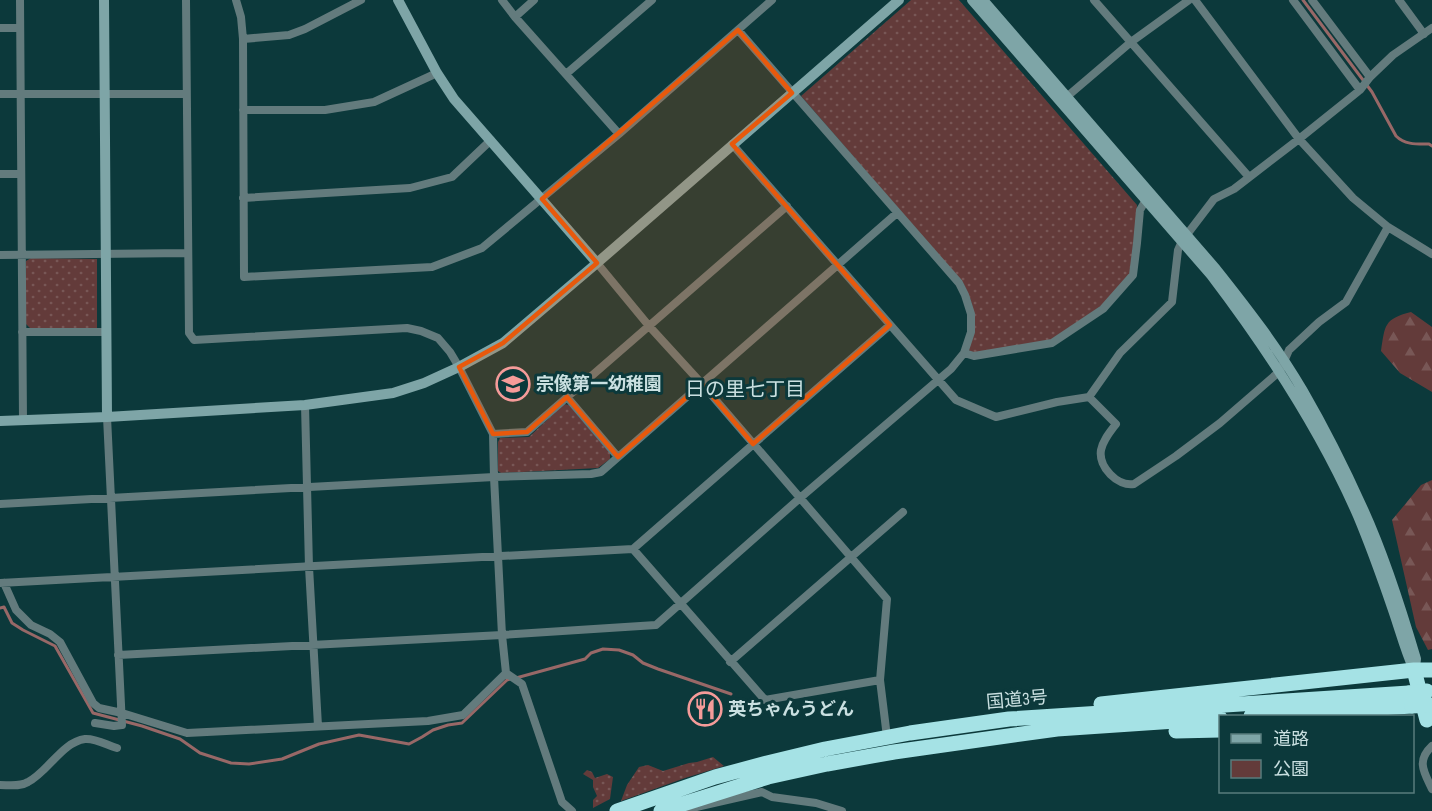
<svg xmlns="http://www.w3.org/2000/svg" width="1432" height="811" font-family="'Sofia Sans Condensed','Noto Sans JP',sans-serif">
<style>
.green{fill:url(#green-dots)}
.forest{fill:url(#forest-firs)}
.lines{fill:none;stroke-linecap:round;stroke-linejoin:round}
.stream{stroke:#986867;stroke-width:3}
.street{stroke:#637b7d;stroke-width:8}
.secondary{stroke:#7ea5a7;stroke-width:10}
.highway{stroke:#a5e2e5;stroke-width:15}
.highway-bridge{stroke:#a5e2e5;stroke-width:15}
.marked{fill:#e8590c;fill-opacity:0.2;stroke:#e8590c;stroke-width:4.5;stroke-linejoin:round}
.labels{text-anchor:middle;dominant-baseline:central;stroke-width:6;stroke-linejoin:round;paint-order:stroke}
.poi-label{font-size:18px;font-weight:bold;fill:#cae0e1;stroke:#0c393b;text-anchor:start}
.street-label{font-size:18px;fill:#cae0e1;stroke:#0c393b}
.neighbourhood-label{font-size:20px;fill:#cae0e1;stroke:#0c393b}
</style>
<defs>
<pattern id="green-dots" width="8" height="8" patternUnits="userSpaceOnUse" patternTransform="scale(1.5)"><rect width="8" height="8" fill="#633b3a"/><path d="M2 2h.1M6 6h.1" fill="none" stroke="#785756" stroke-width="1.8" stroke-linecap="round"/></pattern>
<pattern id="forest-firs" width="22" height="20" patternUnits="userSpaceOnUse" patternTransform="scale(1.5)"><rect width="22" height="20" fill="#633b3a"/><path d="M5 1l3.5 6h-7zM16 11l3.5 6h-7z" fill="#785756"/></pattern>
</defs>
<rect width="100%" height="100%" fill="#0c393b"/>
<path class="green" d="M911,0h48l178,205 -2,37 -5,32 -27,31 -52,35 -79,14 -3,-4c5,-31 9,-38 -6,-67l-162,-187z
M31,258l66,1v69h-67l-4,-4v-63z
M564,404l5,1 41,48v6l-12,9 -97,5 -3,-2v-29l2,-4 29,-1z
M713,757l11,9 -39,12 -64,23 6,-16 12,-18 9,-2 15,6 26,-8 8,-1z
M587,770l5,2 3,6 12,-4 6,3 -3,22 -17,9v-8l4,-4 -4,-9v-7l-10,-6z"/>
<path class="forest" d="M1411,312l21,15v65l-32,-19 -19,-22c4,-26 3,-32 30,-39z
M1432,480v169l-4,1 -12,-23 -24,-107 29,-35z"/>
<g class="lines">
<path class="stream" d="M1303,0l69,92 24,44c9,9 21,8 33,8l3,2
M0,608l4,-1 8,16 11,7 32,16 38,67 49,13 38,13 20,14 31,10 18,1 33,-5 37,-15 40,-9 50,9 13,-7 11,-7 15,-5 14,-2 45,-43 3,-1
M516,678l69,-19 6,-6 12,-4 16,1 14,5 10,8 15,6 73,25"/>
<path class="street" d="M20,0l3,420
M186,0l3,333 5,7 213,-12 14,3 17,7 12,14 9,15 34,67 1,43 8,158 4,38
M236,0l5,17 2,22 1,238 188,-10 50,-19 137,-114 153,-134
M502,0l13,17 104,117
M1094,0l155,177
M1195,0l104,139 54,59 35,29 44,27
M1293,0l67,90
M1312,0l58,77
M1399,0l25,34
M515,17l19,-17
M0,28h20
M243,39l46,-4 16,-6 56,-29
M566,74l86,-74
M0,94h186
M1063,100l68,-58 58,-42
M243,110h82l49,-8 63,-29
M732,144l224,256 40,17 61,-15 32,-5 31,-44 52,-51 6,-52 4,-9 32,-42 20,-10 65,-50 61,-49 10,-13 23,-22 39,-27
M0,174h21
M243,198l167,-10 42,-11 39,-37
M0,255l188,-2
M597,263l52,63 53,58 185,215 -7,81 7,57 2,3
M22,332h84
M964,353l10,3 78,-13 51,-34 30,-34 4,-32 3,-33 6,-10
M567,397l51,60
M1089,397l27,27c-6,8 -13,16 -15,26 -3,17 17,37 33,34l42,-28 44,-33 60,-52 9,-21 30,-28 27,-20 42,-75
M305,405l4,162 9,159
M493,434l34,-2 260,-226
M0,504l494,-27 97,-3 10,-2 296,-259
M633,549l132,151 115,-20
M0,583l633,-34 257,-224
M4,583l12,27 15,15 19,9 10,8 33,61 6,5 23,5 65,20 241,-12 35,-6 43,-42
M118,655l384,-20 154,-10 144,-127 151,-129 13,-16 7,-21v-18l-6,-19 -6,-12 -221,-253
M730,662l173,-150
M506,673l16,11 40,118 10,9
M95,723l19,3 8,-1 -15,-308
M1432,746c-16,15 -8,26 0,43
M0,785c9,0 20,2 28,-3 20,-10 34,-40 57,-43 10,-1 22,6 32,9
M688,809l74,-17 10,5 44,6 26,8"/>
<path class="secondary" d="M104,0l3,417
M398,0l39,73 17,26 143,164
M972,0l239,275c57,75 109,154 147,241 13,31 24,62 35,94 7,20 12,40 21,60
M983,0l233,269c31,39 62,79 87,122 22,38 42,78 60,118 22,48 38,99 53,150l-1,8
M0,421l107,-4 198,-12 88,-12 31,-10 35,-16 44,-24 94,-80 302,-263"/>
<path class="highway" d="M1414,670l13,50
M1101,704l313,-34h18
M1251,716l161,-10
M1176,731l44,-1
M617,811l98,-34 52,-14 58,-14 85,-16 99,-14 400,-26
M661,811l107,-34 59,-13 67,-12 163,-23 163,-11"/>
<path class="highway-bridge" d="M1409,693l18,-2
M1412,706l19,-1"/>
</g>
<path class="marked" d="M738,30l54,63 -60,51 158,181 -137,119 -51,-60 -84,73 -51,-60 -40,35 -34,2 -34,-67 44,-24 94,-80 -55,-64z"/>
<defs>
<g id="school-ring" transform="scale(1.725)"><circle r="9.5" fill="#0c393b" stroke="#f59b99" stroke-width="1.5"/><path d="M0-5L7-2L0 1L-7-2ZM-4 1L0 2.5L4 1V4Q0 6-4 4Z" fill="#f59b99"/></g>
<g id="restaurant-ring" transform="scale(1.725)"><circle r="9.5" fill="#0c393b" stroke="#f59b99" stroke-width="1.5"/><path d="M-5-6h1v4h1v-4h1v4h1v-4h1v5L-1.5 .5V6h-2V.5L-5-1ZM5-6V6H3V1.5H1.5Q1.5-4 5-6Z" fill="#f59b99"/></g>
</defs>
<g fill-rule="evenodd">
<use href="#school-ring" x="513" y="384"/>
<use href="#restaurant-ring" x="705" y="709"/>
</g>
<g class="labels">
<g class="poi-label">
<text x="536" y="384">宗像第一幼稚園</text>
<text x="728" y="709">英ちゃんうどん</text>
</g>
<g class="street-label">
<text transform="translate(1017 700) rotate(-5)">国道3号</text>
</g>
<g class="neighbourhood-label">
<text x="745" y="390">日の里七丁目</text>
</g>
</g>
<rect x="1219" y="715" width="195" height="78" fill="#0c393b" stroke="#587c7d" stroke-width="1.5"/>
<rect x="1231" y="734" width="30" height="9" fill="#7ea5a7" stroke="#587c7d" stroke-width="1.5"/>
<text x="1273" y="745" font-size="18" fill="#cae0e1">道路</text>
<rect x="1231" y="760" width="30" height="18" fill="#633b3a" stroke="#587c7d" stroke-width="1.5"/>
<text x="1273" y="775" font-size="18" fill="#cae0e1">公園</text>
</svg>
